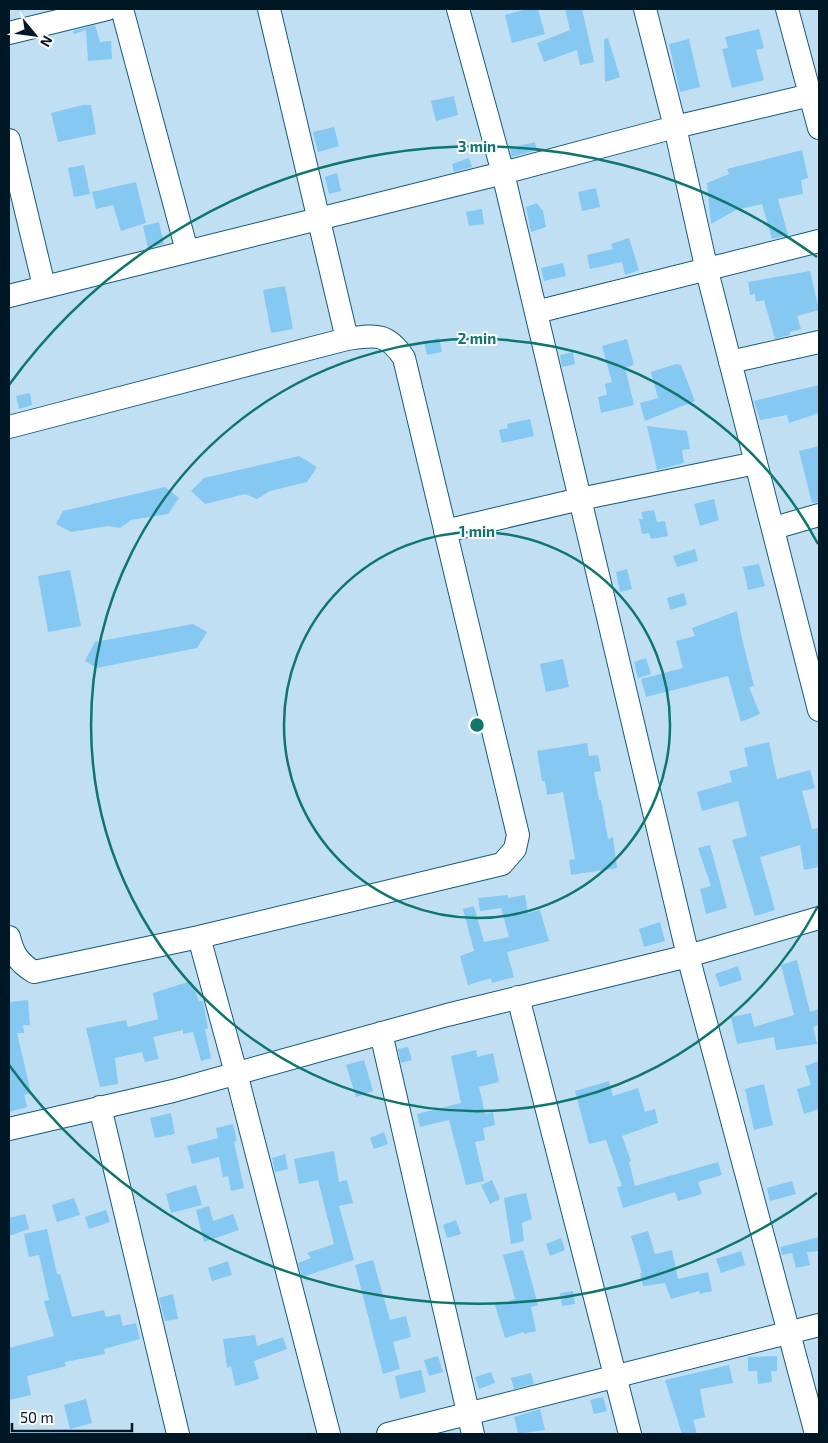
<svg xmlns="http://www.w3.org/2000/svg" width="828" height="1443" font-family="'Exo 2',sans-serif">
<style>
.building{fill:#85c8f1}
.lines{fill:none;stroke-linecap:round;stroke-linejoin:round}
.minor-casing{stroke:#145b7d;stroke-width:24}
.minor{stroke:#fff;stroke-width:22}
.ring{fill:none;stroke:#0f766e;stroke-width:2.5}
.centre{fill:#0f766e;stroke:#fbfbfb;stroke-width:2.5}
.ring-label{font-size:15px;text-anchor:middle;font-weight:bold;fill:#0f766e;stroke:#fbfbfb;stroke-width:4;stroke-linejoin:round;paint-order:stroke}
</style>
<rect width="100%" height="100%" fill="#c0dff3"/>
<path class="building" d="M527,9h11l7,25 -33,9 -7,-28z
M565,9h17l12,53 -14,3 -3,-15 -33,12 -7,-19 33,-13z
M95,25l5,17 11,-1 1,18 -24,2 -2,-31 -12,4 -1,-3z
M759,29l5,19 -8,2 8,30 -32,8 -10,-39 6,-1 -3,-11z
M608,38l12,39 -15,5 -1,-43z
M689,39l11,48 -20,5 -11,-48z
M454,96l4,19 -22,6 -5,-20z
M83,105h8l5,29 -38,8 -7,-29z
M334,127l5,19 -21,6 -5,-20z
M535,142l2,8 -25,7 -2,-9z
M802,150l6,28 -7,2 2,14 -25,5 10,36 -16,4 -10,-35 -26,6 -25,14 -4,-41 22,-9 -2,-5z
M469,158l3,9 -18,5 -2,-8z
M84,165l6,29 -16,3 -6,-29z
M337,173l4,18 -12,3 -4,-17z
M136,182l10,41 -25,8 -8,-26 -17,4 -4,-17z
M596,188l4,19 -18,4 -4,-19z
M537,203l6,8 3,16 -15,5 -5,-25z
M482,209l2,15 -15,2 -3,-14z
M159,222l5,22 -16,4 -5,-22z
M629,238l10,32 -14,5 -3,-13 -32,7 -3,-14 26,-6 -2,-5z
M563,263l3,13 -22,5 -3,-13z
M810,271l9,39 -22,6 4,13 -11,3v3l-15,4 -11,-39 -8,2 -1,-8 -5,1 -2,-13z
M285,286l8,43 -22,4 -8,-43z
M439,338l3,14 -15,3 -3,-13z
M627,339l7,26 -9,3 9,37 -33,8 -3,-16 9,-2 -2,-11 7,-2 -10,-36z
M573,352l2,12 -13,3 -2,-12z
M676,364l5,1 14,36 -50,20 -5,-18 18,-5 -7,-26z
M819,385v28l-30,10 -2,-8 -27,5 -6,-19z
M30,393l2,12 -13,4 -3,-13z
M530,419l4,17 -32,7 -3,-13 9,-2 -1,-4z
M647,426l40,5 3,18 -8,1 2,13 -27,7z
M819,446v56l-7,1 -13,-52z
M299,456l18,11 -10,15 -37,9 -13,8 -12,-5 -40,10 -14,-13 13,-13z
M165,487l14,11 -11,16 -37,6 -11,8 -12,-2 -37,6 -15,-8 7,-13z
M714,499l5,21 -19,6 -6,-22z
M654,510l3,12 8,-1 3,15 -17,3 -2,-6 -7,1 -3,-15h4l-2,-7z
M695,549l3,12 -21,6 -4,-11z
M759,564l6,22 -17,4 -5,-23z
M627,569l5,20 -12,3 -4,-20z
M70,570l11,56 -33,6 -10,-56z
M684,593l3,12 -17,5 -3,-12z
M737,611l5,28 12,47 -5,1 11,27 -19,8 -13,-46 -82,21 -5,-18 42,-11 -7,-27 19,-5 -3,-8z
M193,624l14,8 -10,16 -100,20 -12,-7 10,-19z
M646,658l5,16 -13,4 -4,-16z
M563,659l6,28 -23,5 -6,-28z
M769,742l8,37 33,-9 5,18 -13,3 10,38 7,-1v39l-15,3 -4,-25 -40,12 15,53 -20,6 -23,-76 15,-4 -9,-35 -36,10 -5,-19 35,-10 -3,-11 19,-5 -4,-18z
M587,743l2,13 9,-1 3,16 -7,1 5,28h2l7,39 5,-2 4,31 -46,7 -2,-15 6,-1 -12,-67 -16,3 -2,-14h-3l-5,-30z
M710,845l17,63 -21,6 -6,-25 11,-3 -13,-38z
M508,895v3l17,-3 3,18 12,-3 9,31 -42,11 7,25 -22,6 -1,-5 -23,7 -8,-29 14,-5 -11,-42 11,-3 10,36 25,-5 -8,-29 -21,3 -2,-13z
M660,922l5,19 -21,6 -5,-18z
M797,960l13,52 9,-3v16l-6,2 4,17 -41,6 -2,-13 -37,7 -6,-27 20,-4 3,14 40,-12 -13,-50z
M738,966l4,14 -22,7 -5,-13z
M191,981l8,20h4l5,28h-3l6,29 -10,3 -8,-29 -10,2v-4l-30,7 6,22 -14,3 -3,-10 -27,6 3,26 -18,3 -14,-59 40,-8 2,7 30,-8 -5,-26z
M28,1000l2,25h-7l1,8h-7l14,60 -7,2 3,12 -18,5v-110z
M408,1047l4,13 -11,3 -3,-14z
M476,1050l1,7 16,-4 6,29 -20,5 6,27 8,-2 2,13 -12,3 2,12 -10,2 9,39 -18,4 -17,-65 -29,7 -3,-13 44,-11 -10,-47z
M364,1060l9,31 -17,6 -10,-32z
M819,1061v48l-15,5 -7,-25 14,-4 -6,-19z
M609,1081l4,15 25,-8 7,24 10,-3 3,14 -36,13 9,25 -2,1 6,24 83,-24 4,13 -24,7 4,12 -24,7 -3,-9 -52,16 -6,-21 5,-1 -16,-46 -17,4 -14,-53z
M764,1084l9,41 -19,5 -9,-41z
M171,1113l4,21 -20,4 -5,-20z
M233,1124l4,17 -3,1 10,46 -13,3 -3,-15 -5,1 -4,-20 -27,7 -5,-18 31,-8 -2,-10z
M384,1132l4,12 -14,5 -4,-11z
M334,1151l5,31 8,-2 6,23 -14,3 15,54 -52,17 -4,-14 13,-5 -4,-5 27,-9 -16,-64 -19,4 -5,-25z
M285,1154l3,15 -13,3 -3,-14z
M492,1180l8,19 -10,5 -9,-19z
M792,1181l4,13 -26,7 -3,-13z
M196,1185l6,20 -31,8 -5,-19z
M526,1193l6,26 -10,4 2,18 -13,3 -7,-46z
M74,1198l6,17 -23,7 -5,-17z
M209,1206l4,15 20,-7 6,16 -35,12 -8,-32z
M106,1210l4,12 -21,7 -4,-12z
M25,1214l4,15 -20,7v-18z
M456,1220l5,14 -14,4 -4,-13z
M47,1229l10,45h3l12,43 32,-7 2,7 14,-3 3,12 13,-3 4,16 -36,10 1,5 -40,8 1,4 -39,10 4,19 -22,5v-52l45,-12 -10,-35 5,-1 -10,-45 -10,2 -5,-23z
M648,1231l7,23 17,-4 6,29 30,-7 4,19 -12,3 -1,-3 -28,8 -6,-16 -22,3 -3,-13h2l-11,-37z
M819,1237v14l-12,1 3,13 -14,3 -4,-15 -10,2 -2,-8z
M561,1238l4,12 -15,6 -4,-12z
M523,1250l15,55 -7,2 5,24 -12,3v-2l-19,6 -10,-33 20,-6 -12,-44z
M741,1251l4,14 -24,8 -5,-14z
M373,1260l17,60 16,-4 5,21 -18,5 7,27 -17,5 -28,-109z
M228,1261l4,14 -20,6 -4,-13z
M573,1291l2,13 -13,2 -2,-13z
M173,1294l5,25 -13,2 -6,-23z
M255,1335l2,11 26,-9 4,12 -33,12 5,18 -24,7 -4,-20 -4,2 -4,-29z
M438,1356l5,16 -14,4 -5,-16z
M777,1356v15h-6l1,11 -14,2 -1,-13h-9v-14z
M729,1365l4,18 -33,6 5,28 -12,3 4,14h-15l-17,-54z
M421,1370l5,22 -26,7 -5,-23z
M491,1372l4,11 -16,6 -4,-12z
M531,1373l3,11 -20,5 -3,-11z
M603,1397l4,14 -13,3 -4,-14z
M86,1399l6,24 -22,6 -6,-24z
M540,1409l5,21 -27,4 -4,-17z"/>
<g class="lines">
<g class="minor-casing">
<path id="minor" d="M122,9l65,242
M269,9l78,330
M458,9l45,164 185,783 128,478
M645,9l30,118 32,144 112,439
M787,9l32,119
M9,33l98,-24
M9,140l35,146
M9,296l494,-123 172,-46 144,-34
M536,312l283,-71
M730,362l89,-20
M9,427l338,-88c28,-4 40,-7 57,19l114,477 -3,14 -13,15 -303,73 -165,35c-15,-9 -21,-18 -25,-35
M774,528l45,-13
M445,531l135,-32 176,-36
M199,937l37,136 93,361
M518,997l112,437
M381,1033l92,401
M100,1107l78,327
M9,1129l164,-38 274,-76 241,-59 131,-38
M388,1434l431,-109"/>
</g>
<use href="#minor" class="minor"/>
</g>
<g class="ring">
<circle cx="477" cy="725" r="193"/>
<path d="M818 906A386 386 0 1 1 818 544"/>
<path d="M817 1193A578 578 0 0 1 9 1065M9 385A578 578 0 0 1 817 257"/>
</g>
<circle cx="477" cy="725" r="8" class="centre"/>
<g class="ring-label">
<text x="477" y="152">3 min</text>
<text x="477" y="344">2 min</text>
<text x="477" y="537">1 min</text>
</g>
<rect width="828" height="1443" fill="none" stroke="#001725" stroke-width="20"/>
<g transform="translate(35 35) rotate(119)" stroke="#fbfbfb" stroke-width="4" paint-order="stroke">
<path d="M0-4L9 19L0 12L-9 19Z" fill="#001725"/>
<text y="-8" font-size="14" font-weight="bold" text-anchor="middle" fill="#001725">N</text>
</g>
<path d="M12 1423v8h120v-8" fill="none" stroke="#001725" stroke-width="2.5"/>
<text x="20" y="1423" font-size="15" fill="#001725" stroke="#fbfbfb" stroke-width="4" paint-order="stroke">50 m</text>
</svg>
